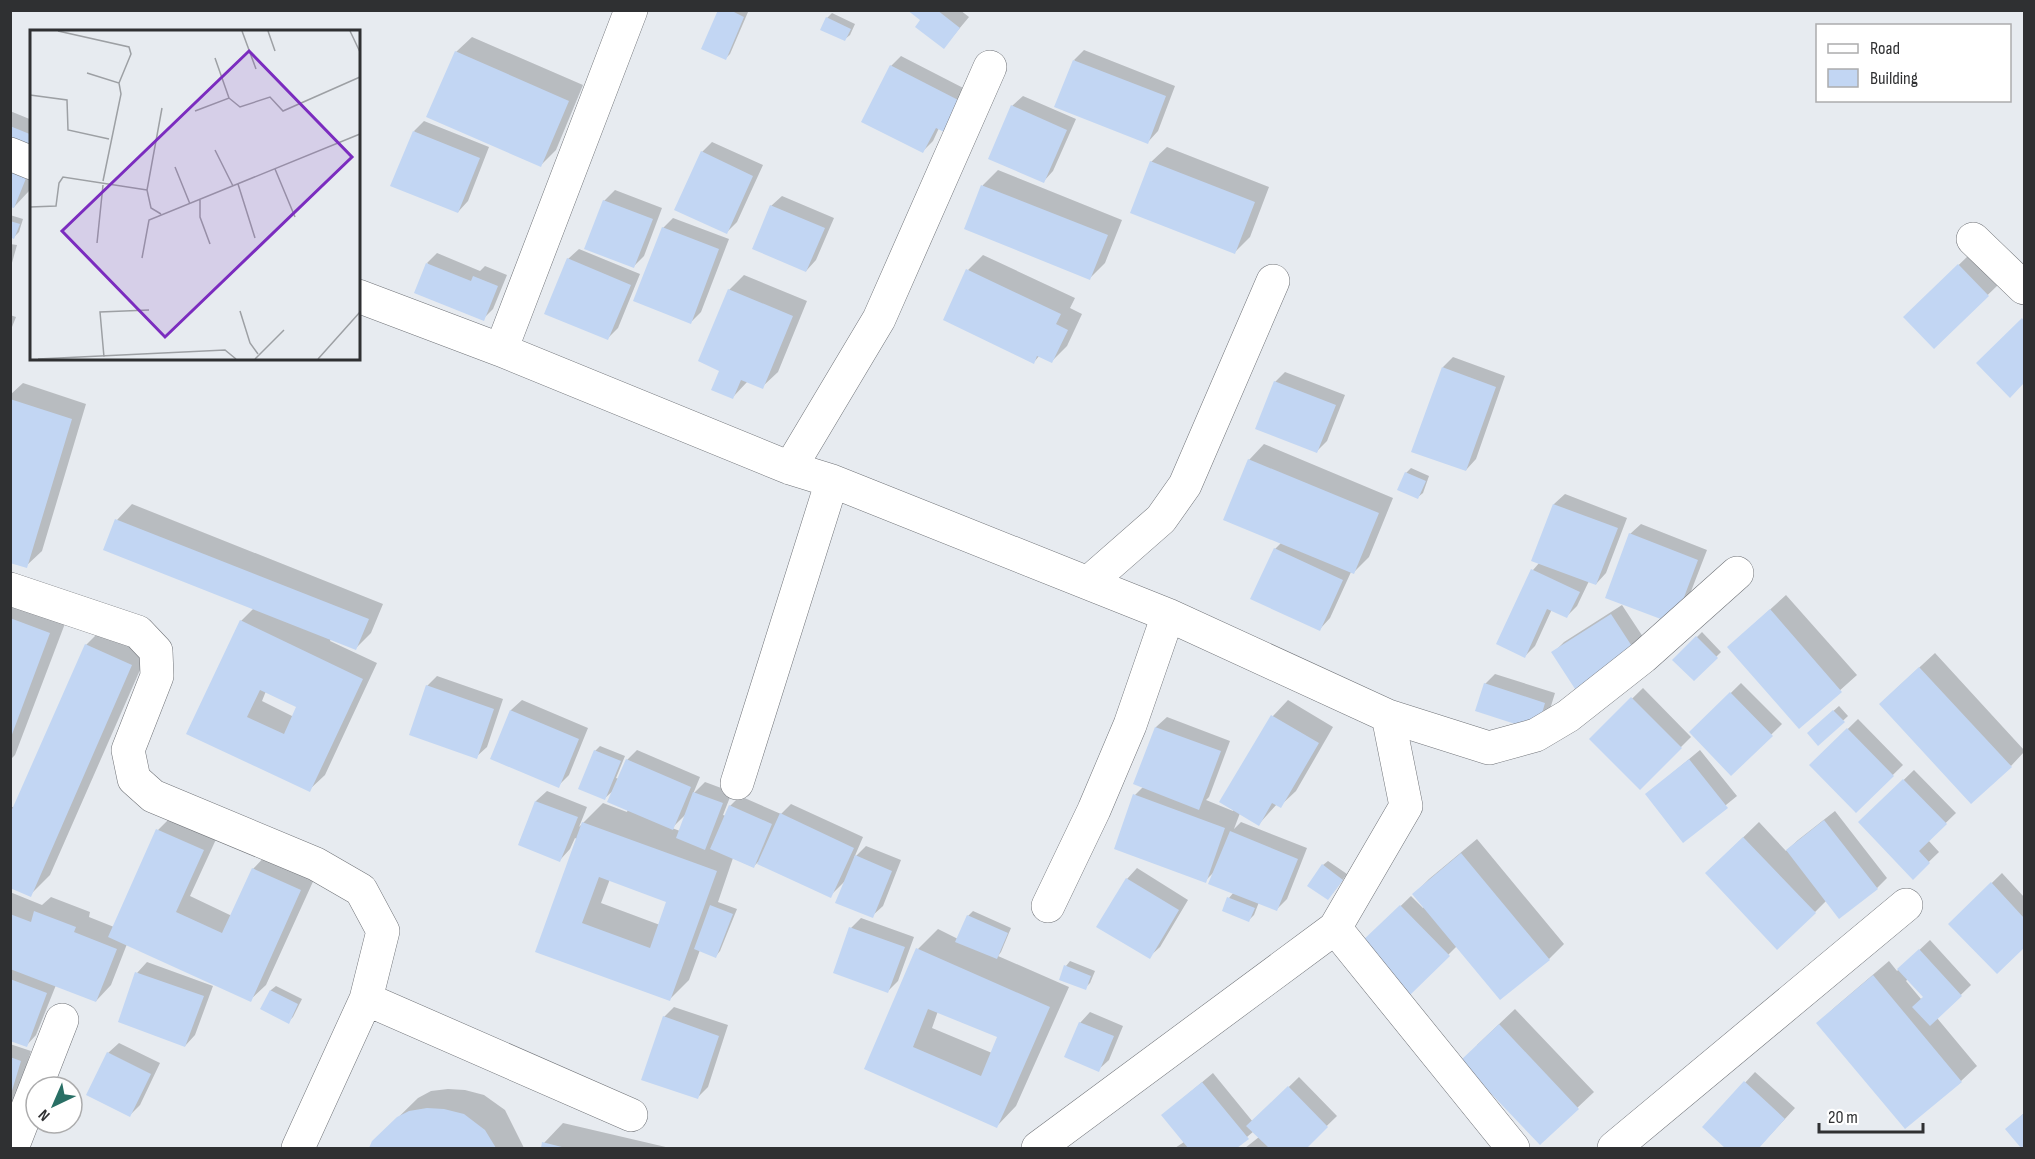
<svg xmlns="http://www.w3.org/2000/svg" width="2035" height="1159" font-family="'Sofia Sans Condensed',sans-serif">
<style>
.shadow{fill:#0003;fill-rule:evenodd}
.building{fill:#c2d6f3;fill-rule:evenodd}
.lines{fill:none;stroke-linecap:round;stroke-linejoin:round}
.minor-casing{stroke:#707378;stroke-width:34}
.minor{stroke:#fff;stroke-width:33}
.inset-road{fill:none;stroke:#9da0a4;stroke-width:1.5}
.view{fill:#7b2cbf;fill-opacity:0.15;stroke:#7b2cbf;stroke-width:3}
.inset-edge{fill:none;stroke:#2f3032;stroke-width:3}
</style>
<rect width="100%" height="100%" fill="#e7ebf0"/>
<path class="shadow" d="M719,10h25l4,2 -18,42 -5,5z
M910,10h50l9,7 -25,30 -22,-27z
M832,13l23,11 -5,11 -5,4 -18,-21z
M472,37l111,48 -27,65 -16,16 -84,-114z
M1084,50l91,36 -17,45 -10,11 -74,-82z
M901,56l72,37 -34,35 -6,13 -10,10 -32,-85z
M1023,96l53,23 -23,52 -10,11 -31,-76z
M10,111l22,9v65l-3,6 -15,16 -4,-2z
M424,121l65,26 -21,54 -10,11 -44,-81z
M712,142l51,23 -26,57 -10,10 -25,-80z
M1167,147l102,40 -19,50 -16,16 -83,-91z
M998,170l124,50 -17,43 -15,15 -124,-50 17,-43z
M615,190l47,18 -18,48 -10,10 -30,-65z
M782,196l52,22 -18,42 -10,11 -35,-65z
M10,215l13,4 -4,13 -5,5 -3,-1 -1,3z
M673,218l56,21 -28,73 -10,10 -28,-94z
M10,244l7,1 -7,25z
M579,249l61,25 -22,54 -10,10 -40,-79z
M437,253l43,18 5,-5 22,9 -14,34 -10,10 -56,-56z
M983,255l92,43 -5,10 12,6 -15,32 -15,15 -12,-6 -6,7 -66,-92z
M1969,255l29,30 -64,62 -29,-30z
M744,275l63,26 -29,71 -16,15 -14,-6 -15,16 -12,-27 8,-80z
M10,315l6,2 -6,15z
M2024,318v63l-14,14 -32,-32z
M1453,357l52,19 -29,83 -10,11 -23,-103z
M1285,372l60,23 -18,46 -10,10 -42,-69z
M23,383l63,21 -44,147 -16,15 -16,-5v-166z
M1264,444l129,54 -24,59 -16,16 -2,-1 -21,46 -10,11 -45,-80 6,-6 -32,-83z
M1411,468l18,8 -6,17 -5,4 -12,-24z
M1565,494l62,24 -21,55 -10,11 -7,-3 -12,25 -10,10 -15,-7 -17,37 -10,10 -27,-12 35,-74 7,-8 -7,-2 21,-56z
M132,504l251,100 -12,29 -15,15 -25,-10 -1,3 47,22 -52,112 -16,15 -121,-57 53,-112 13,-13 -149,-59 12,-29zM266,691l32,15 -4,11 -32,-16z
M1641,524l66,26 -24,62 -53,-78z
M10,591l59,22 -54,142 -5,5z
M1786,595l71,80 -58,52 -70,-80z
M1622,605l25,38 -11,10h-83l11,-11z
M106,625l45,20 -101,230 -20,20 -20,-9v-80l5,2 71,-163z
M1702,632l19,20 -27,27 -20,-19z
M1935,653l89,97v2l-13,14 -115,-77z
M1495,674l60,19 -8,26 -62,-35z
M437,676l66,23 -16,48 -11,10 -49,-71z
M1741,683l41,41 -51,50 -40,-42z
M1643,688l48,49 -51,51 -49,-49z
M522,700l66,28 -19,47 -11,11 -66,-28 19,-48z
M1288,700l45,27 -37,64 -16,15 -3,-2 -18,20 -19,-11 -6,16 7,-7 66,26 -20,51 -10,10 -18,-7 -5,13 -5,5 -26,-10 6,-12 5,-6 -20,-20 -9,9 -70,-86 8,-8 -8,-3 21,-57 11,-10 63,24 -21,56 -3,3 27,11 1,-2 -13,-7 52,-86z
M1839,706l9,10 -30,28 -5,-15z
M1858,719l45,46 -47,46 -45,-46z
M600,746l25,10 -9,22 3,1 8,-19 10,-10 63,27 -7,17 12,-12 27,10 -9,23 3,1 4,-10 10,-10 41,18 10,-10 72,33 -9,21 12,-12 35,14 -18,46 -11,10 -27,-35 -15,15 -72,-34 -5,5 -20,-9 -15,44 19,7 -17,42 -4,5 -16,-6 -11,30 -20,20 -132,-49 40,-112 -2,-1 -5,11 -10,11 -41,-16 17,-43 11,-10 40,16 -8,20 24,-24 24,9 1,-3 -13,-20 -10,9 -10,-47zM686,814l-6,17 -8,-3zM610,879l58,22 -8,24 -59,-22z
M1700,750l37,46 -54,44 -36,-46z
M1914,770l42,43 -28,27 11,12 -26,25 -53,-55z
M1835,811l52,67 -10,10 -50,12 -12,12 -93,-54 37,-36 27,29 12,-11z
M173,815l45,20 -28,61 42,20 21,-47 15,-16 48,22 -50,110 -16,15 -123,-56 -16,41 -15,16 -40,-16 -20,50 -10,11 -16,-6v-148l32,13 9,-8 39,15 -1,5 25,10 44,-97z
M1477,839l87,105 -15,15 -92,-13 -48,48 -48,-50 50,-48 12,12 2,-2 -11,-12 15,-15z
M1328,861l19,13 -14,19 -10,-28z
M1137,868l51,32 -28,47 -11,10 -51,-31 29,-47z
M2002,873l22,24v48l-27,27 -47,-48z
M973,911l38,17 -10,24 -3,4 71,31 -53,119 -19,20 -131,-58 52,-119 20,-20 20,10 10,-23zM938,1011l61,25 -7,17 -60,-25z
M861,918l53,19 -16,44 -10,10 -37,-63z
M1930,940l41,45 -34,33 40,48 -16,15 -56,46 -87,-104 16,-15 55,-47 8,10zM1908,979l16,18 -3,2 -15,-18z
M1070,961l25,10 -5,12 -5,5 -19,-22z
M147,962l66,24 -18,49 -10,11 -48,-73z
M276,986l26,13 -9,18 -5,5 -26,-14 9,-18z
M674,1007l54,18 -20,62 -10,10 -34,-80z
M1515,1009l79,83 -54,51 -63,-98z
M1090,1012l33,14 -14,34 -11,10 -18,-47z
M119,1043l41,20 -20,42 -10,10 -22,-62z
M10,1044l21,7 -18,57 -3,2z
M1755,1072l40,36 -37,40h-31l-23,-21z
M1213,1073l40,49 46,-45 38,39 -33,32h-59l14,-11 -5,-6 -20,17h-59l9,-6 -21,-27z
M448,1089l17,1 19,5 21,15 19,38h2h-155l2,-6 45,-44 13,-7z
M2024,1113v35h-1l-16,-19z
M563,1123l107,25h-128l2,-5z"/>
<path class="building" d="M718,10h12l14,7 -18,43 -25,-11z
M907,10h30l23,18 -16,21 -29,-22 5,-7z
M826,17l25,12 -6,12 -25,-11z
M455,51l114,50 -28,66 -115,-50z
M1073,60l93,36 -18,48 -94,-37z
M890,65l74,38 -16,31 -12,-6 -13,25 -62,-31z
M1011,105l56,25 -23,53 -56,-24z
M10,126l22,9v21l-22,-9z
M413,131l67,27 -22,55 -68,-27z
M701,151l52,25 -26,58 -53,-24z
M1150,161l105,41 -20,52 -105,-41z
M10,164l19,7 -15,37 -4,-1z
M981,185l127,50 -18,45 -126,-51z
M603,200l50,19 -19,49 -50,-19z
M770,205l55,23 -19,44 -54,-23z
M10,221l10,3 -6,15 -4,-2z
M662,227l57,22 -28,75 -58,-23z
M567,258l64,27 -23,55 -64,-26z
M426,263l45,18 2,-5 25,10 -14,35 -70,-28z
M1958,264l31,32 -55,53 -31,-32z
M966,269l95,45 -5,10 12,6 -16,33 -15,-7 -3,8 -91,-44z
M728,289l65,27 -30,73 -22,-9 -8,19 -22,-9 8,-19 -21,-10z
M2022,318l2,3v62l-14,15 -34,-35z
M1442,367l54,20 -30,84 -55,-19z
M1274,381l62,24 -19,48 -62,-24z
M10,399l62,20 -45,149 -17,-5z
M1248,459l131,54 -25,61 -131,-54z
M1405,472l21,9 -8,18 -21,-9z
M1553,504l65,24 -22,57 -65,-24z
M115,519l254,100 -13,31 -253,-100z
M1629,533l69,27 -24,64 -69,-26z
M1274,548l69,32 -23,51 -70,-32z
M1531,569l49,23 -13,26 -20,-9 -22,49 -29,-14z
M1770,609l72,83 -43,37 -72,-82z
M1611,614l26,40 -60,38 -26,-40z
M10,618l40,15 -39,104h-1z
M240,620l123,59 -53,113 -124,-58zM260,690l36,17 -12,27 -37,-17z
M1696,636l22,22 -24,23 -22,-21z
M85,644l47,21 -101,232 -21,-9v-74z
M1919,667l93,100 -41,37 -92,-100z
M1484,683l61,20 -8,28 -62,-20z
M426,685l68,24 -17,50 -68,-24z
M1730,692l43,44 -42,40 -42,-44z
M1631,697l51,51 -42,42 -51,-51z
M510,710l69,29 -20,49 -69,-29z
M1833,710l12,12 -27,24 -11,-13z
M1271,715l48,28 -38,65 -9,-5 -13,23 -40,-24z
M1155,727l66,24 -22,59 -66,-26z
M1847,728l47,48 -38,37 -47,-48z
M594,750l27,11 -16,39 -27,-11z
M626,759l65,28 -18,43 -66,-28z
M1689,759l39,49 -45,35 -38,-49z
M1903,779l44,45 -28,27 11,12 -17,17 -55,-58z
M693,792l30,11 -18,47 -29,-12z
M1133,794l92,34 -19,55 -92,-34z
M535,801l43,16 -18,45 -42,-17z
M729,805l43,19 -18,44 -44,-19z
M780,813l74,35 -23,50 -74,-34z
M1824,820l54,69 -39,30 -53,-69z
M582,822l135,49 -47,130 -135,-49zM599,877l67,25 -16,46 -68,-25z
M156,829l48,21 -28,62 46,21 30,-65 49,22 -50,112 -143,-65z
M1230,831l68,28 -21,52 -69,-27z
M1743,837l73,76 -39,37 -72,-77z
M1461,853l89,107 -50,40 -88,-106z
M855,855l37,16 -19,47 -38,-15z
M1322,864l21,16 -15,20 -21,-14z
M1126,878l53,32 -29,49 -54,-32z
M1991,882l33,36v30l-27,26 -49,-50z
M1227,897l28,11 -6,14 -27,-11z
M710,905l23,9 -17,44 -22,-9z
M1400,905l50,51 -41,40 -50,-52z
M34,911l42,16 -2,5 43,17 -21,53 -86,-33v-55l21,8z
M967,915l41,18 -11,26 -42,-17z
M849,927l56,20 -17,46 -55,-20z
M916,948l134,59 -53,121 -133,-59zM928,1009l69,28 -16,39 -68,-29z
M1919,949l43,47 -32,30 -18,-19 11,-10 -26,-28z
M1064,965l27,11 -5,14 -27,-10z
M135,972l69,24 -19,51 -67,-25z
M1873,975l89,107 -57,47 -89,-106z
M10,979l37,14 -20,54 -17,-6z
M270,990l28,14 -9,20 -29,-15z
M663,1016l56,20 -21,63 -57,-19z
M1079,1022l35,14 -15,36 -35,-15z
M1499,1024l80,85 -39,36 -80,-84z
M107,1052l44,22 -21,43 -44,-22z
M10,1057l11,4 -10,33h-1z
M1744,1081l41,38 -26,29h-34l-23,-21z
M1202,1082l47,57 -12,9h-49l-27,-33z
M1288,1086l40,41 -21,21h-38l-23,-22z
M427,1108l17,1 20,5 21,16 11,18h-127l3,-7 25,-24 12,-6z
M2024,1113v35h-3l-16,-19z
M542,1142l24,6h-25z"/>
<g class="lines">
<g class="minor-casing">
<path id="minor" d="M10,154l22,9
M1973,239l51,49
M358,296l143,54 289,118 42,13 336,134 220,101 101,32 47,-13 32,-19 75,-59 94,-84
M501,350l130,-340
M790,468l89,-149 111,-252
M1088,583l73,-64 24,-34 88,-204
M10,589l128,43 18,19 1,25 -29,74 6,29 19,17 163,68 45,26 22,41 -17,68 265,116
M737,783l95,-302
M1048,906l46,-96 36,-85 38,-110
M1335,928l178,220
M12,1148l50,-128
M298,1148l68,-149
M1038,1148l297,-220 71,-122 -18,-90
M1614,1148l292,-243"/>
</g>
<use href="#minor" class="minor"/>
</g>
<g transform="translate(30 30)">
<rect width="330" height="330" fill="#e7ebf0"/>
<path class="inset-road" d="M28,1l71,16 2,7 -12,29M212,1l14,38M238,1l7,20M320,1l10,21M185,28l14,40M57,43l32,10 2,11 -18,87M0,65l37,5 1,30 41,9M165,81l34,-13 11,9 30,-10 13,14 77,-34M185,120l18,36M145,137l15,37M245,139l20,48M208,154l17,54M170,170v17l10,27M0,177l26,-1 3,-23 4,-6 84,13M131,184l-10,-6 -4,-18 15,-82M67,213l6,-58M112,228l7,-38 211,-86M210,281l10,32 8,11M74,327l-4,-45 49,-2M8,329l187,-9 11,9M225,329l29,-29M288,329l42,-47"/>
<path class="view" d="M219,21l103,106 -187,180 -103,-106z"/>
<rect width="330" height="330" class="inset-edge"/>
</g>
<rect width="2035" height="1159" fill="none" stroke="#2f3032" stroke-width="24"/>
<rect x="1816" y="24" width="195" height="78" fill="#ffffff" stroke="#acacad" stroke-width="1.5"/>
<rect x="1828" y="44" width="30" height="9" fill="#ffffff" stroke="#acacad" stroke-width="1.5"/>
<text x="1870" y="54" font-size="18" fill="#2f3032">Road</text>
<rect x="1828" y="69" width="30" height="18" fill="#c2d6f3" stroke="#acacad" stroke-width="1.5"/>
<text x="1870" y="84" font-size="18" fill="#2f3032">Building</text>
<g transform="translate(54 1105) rotate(224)"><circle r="28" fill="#ffffff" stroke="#acacad" stroke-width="1.5"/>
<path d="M0-4.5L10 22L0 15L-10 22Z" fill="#296f65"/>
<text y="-9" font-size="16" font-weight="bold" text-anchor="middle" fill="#2f3032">N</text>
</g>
<path d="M1819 1123v9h104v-9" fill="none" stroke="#2f3032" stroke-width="3"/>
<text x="1828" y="1123" font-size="18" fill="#2f3032" stroke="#ffffff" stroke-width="4.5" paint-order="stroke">20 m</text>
</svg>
